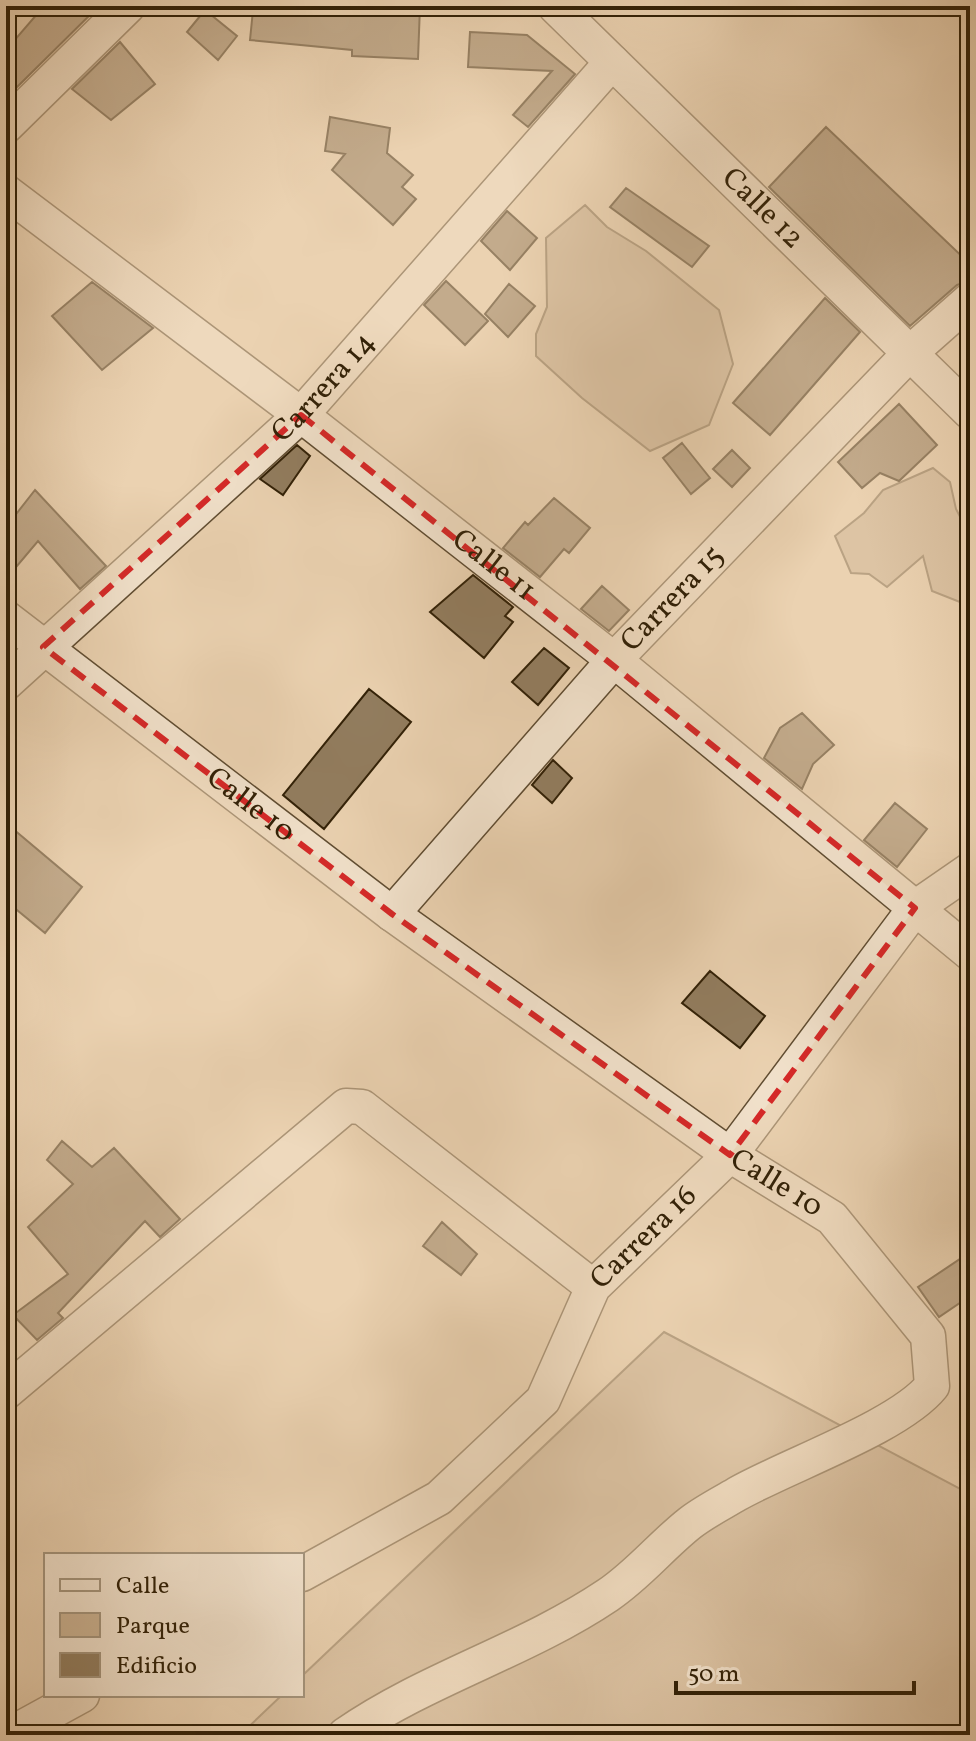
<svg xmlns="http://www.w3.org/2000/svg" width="976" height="1741" font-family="Vollkorn,serif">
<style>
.green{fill:#ccb494;stroke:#7f6a4e;stroke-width:2}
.building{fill:#927d5f;stroke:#322107;stroke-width:2}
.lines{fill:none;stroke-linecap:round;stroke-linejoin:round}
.minor-casing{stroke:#604d32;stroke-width:37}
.minor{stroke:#f2e2cc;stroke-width:34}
.marked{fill:none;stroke:#d62828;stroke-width:6;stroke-dasharray:16 10;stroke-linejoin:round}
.labels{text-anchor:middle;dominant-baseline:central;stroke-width:8;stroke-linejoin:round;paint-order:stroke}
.street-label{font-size:30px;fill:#322107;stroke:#f2e2cc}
</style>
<rect width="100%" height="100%" fill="#ebd2b1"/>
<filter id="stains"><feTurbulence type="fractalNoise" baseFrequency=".0025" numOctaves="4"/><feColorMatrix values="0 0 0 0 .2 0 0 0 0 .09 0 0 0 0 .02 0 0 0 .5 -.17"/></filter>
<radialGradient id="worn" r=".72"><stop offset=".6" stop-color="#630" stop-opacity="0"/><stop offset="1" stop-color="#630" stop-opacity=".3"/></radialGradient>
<path class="green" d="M585,205l22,22 39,24 73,59 14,54 -24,61 -59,26 -68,-53 -46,-42v-22l11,-27 -1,-69z
M933,468l17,14 6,27 14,27v70l-38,-15 -9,-35 -36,31 -18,-13 -18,-1 -16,-37 29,-23 19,-23z
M664,1332l306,162v241h-730l42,-40h20v-19z"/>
<path class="building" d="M44,6h55l-85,84 -8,-8v-32z
M351,6h69l-2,53 -66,-3v-6l-102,-10 3,-30 47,5v-5l51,4z
M205,10l32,26 -19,24 -31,-28z
M470,32l57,3 48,39 -47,53 -15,-12 39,-44 -84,-4z
M120,42l35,42 -44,36 -39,-31z
M330,117l60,11 -3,25 26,22 -11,12 14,12 -23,26 -61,-55 13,-16 -20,-3z
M826,127l144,137v17l-13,4 -47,41 -141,-139z
M626,188l83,58 -17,21 -82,-60z
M507,211l30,27 -27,32 -29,-29z
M446,281l42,40 -23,24 -41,-40z
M92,282l61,46 -51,42 -50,-54z
M509,284l26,22 -27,31 -23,-23z
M825,298l35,34 -90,103 -37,-32z
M899,404l38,41 -38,36 -19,-8 -18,15 -24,-26z
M682,443l28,35 -19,16 -28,-36z
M297,445l13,11 -27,39 -23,-16z
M732,450l18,18 -18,19 -19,-18z
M35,490l71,76 -26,23 -42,-48 -32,38v-52z
M554,498l36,30 -21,25 -5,-4 -24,28 -37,-29 22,-26 3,3z
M473,575l40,32 -8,9 8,6 -29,36 -54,-46z
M602,586l27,24 -20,21 -28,-22z
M544,648l25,20 -31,37 -26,-23z
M369,689l42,33 -87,107 -41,-34z
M802,713l32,32 -21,19 -11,25 -38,-31 16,-30z
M553,760l19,18 -20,25 -20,-18z
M895,803l32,26 -30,38 -33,-27z
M6,823l76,64 -37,46 -39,-32z
M710,971l55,45 -25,32 -58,-45z
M62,1141l30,26 22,-19 66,71 -20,18 -15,-16 -87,92 5,5 -26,22 -24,-25 55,-41 -40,-47 45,-43 -26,-24z
M442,1222l35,32 -16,21 -38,-29z
M960,1259l10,15v22l-31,21 -21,-30z"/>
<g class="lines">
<g class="minor-casing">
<g id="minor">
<path id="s1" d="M555,6l415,406"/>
<path d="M6,126l122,-120"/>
<path id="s2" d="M6,192l295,223 313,245 356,293"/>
<path id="s3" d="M6,618l386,296 338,241 102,63 96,118 4,50c-33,41 -144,79 -195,108 -15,9 -33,18 -47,29 -28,22 -52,52 -82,72 -83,56 -181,83 -263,140"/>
<path id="s4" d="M6,683l295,-268 311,-353"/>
<path id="s5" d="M392,914l222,-254 297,-308 59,-52"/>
<path d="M6,1392l340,-286 16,1 231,180"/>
<path id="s6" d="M302,1574l137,-76 104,-98 50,-113 137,-132 185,-247 55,-38"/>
<path d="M9,1735l73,-40"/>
</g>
</g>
<use href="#minor" class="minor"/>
</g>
<path d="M0 0H976V1741H0ZM301,415l614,493 -185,247 -338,-241 -349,-267z" fill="#ebd2b1" fill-opacity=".55" fill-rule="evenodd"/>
<path class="marked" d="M301,415l614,493 -185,247 -338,-241 -349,-267z"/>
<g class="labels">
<g class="street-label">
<text stroke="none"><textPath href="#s1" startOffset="290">Calle 12</textPath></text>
<text stroke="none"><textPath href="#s4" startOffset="434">Carrera 14</textPath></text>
<text stroke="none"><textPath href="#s2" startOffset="614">Calle 11</textPath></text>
<text stroke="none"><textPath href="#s5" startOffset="422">Carrera 15</textPath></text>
<text stroke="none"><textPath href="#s3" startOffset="308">Calle 10</textPath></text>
<text stroke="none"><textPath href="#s3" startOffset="956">Calle 10</textPath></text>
<text stroke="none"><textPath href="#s6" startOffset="494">Carrera 16</textPath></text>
</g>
</g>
<rect width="976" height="1741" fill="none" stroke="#ebd2b1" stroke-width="32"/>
<rect x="8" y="8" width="960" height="1725" fill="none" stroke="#322107" stroke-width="4"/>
<rect x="16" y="16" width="944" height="1709" fill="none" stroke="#322107" stroke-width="2"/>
<rect x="44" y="1553" width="260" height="144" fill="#f2e2cc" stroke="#a5957d" stroke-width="2"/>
<rect x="60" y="1579" width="40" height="12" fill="#f2e2cc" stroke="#a5957d" stroke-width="2"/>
<text x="116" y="1593" font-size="24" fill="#322107">Calle</text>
<rect x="60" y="1613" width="40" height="24" fill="#ccb494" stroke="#a5957d" stroke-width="2"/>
<text x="116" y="1633" font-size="24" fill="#322107">Parque</text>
<rect x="60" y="1653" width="40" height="24" fill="#927d5f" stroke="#a5957d" stroke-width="2"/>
<text x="116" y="1673" font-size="24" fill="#322107">Edificio</text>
<path d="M676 1681v12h238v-12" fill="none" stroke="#322107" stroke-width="4"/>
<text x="688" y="1681" font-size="24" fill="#322107" stroke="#f2e2cc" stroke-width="6" paint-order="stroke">50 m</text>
<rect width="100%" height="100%" filter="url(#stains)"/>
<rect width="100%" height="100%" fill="url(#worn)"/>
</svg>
